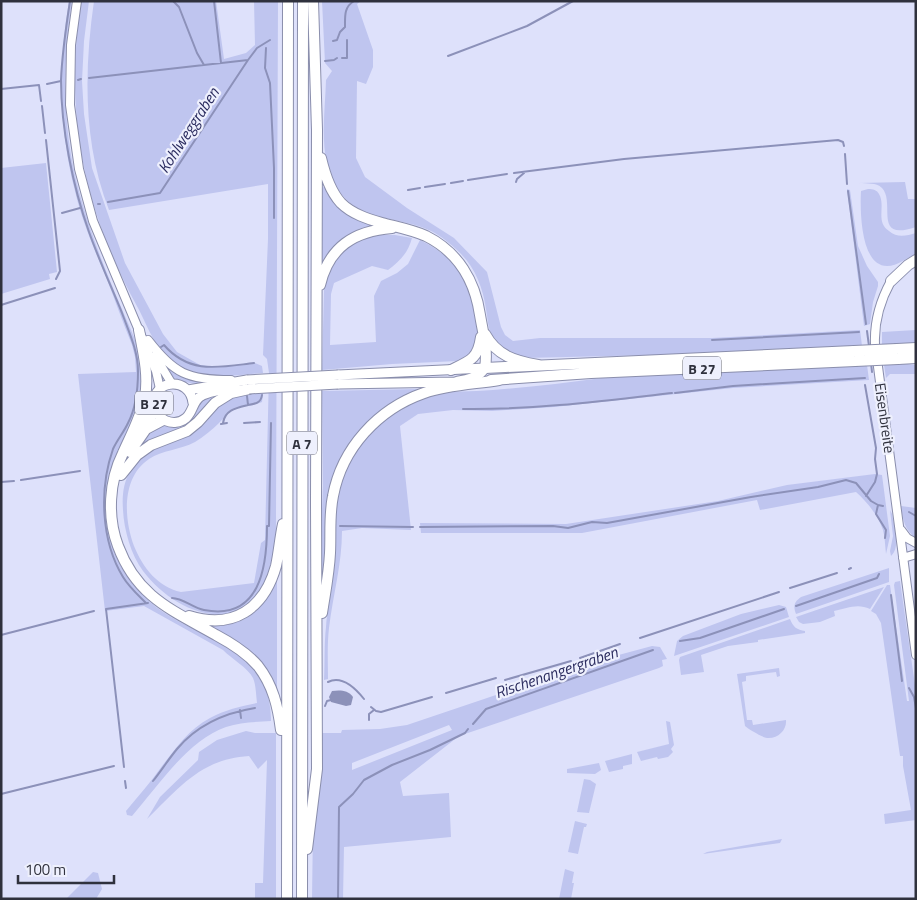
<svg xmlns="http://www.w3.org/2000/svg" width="917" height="900" font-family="'Titillium Web',sans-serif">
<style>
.green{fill:#bfc5ef;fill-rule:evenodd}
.water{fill:#8c91b9}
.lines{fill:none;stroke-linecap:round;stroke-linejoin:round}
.stream{stroke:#8c91b9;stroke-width:2}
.secondary-casing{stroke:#8a8eac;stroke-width:10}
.primary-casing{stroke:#8a8eac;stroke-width:11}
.trunk-casing{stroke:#8a8eac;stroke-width:12}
.motorway-casing{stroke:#8a8eac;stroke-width:12}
.secondary{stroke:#fff;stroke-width:8}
.primary{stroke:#fff;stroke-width:9}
.trunk{stroke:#fff;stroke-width:10}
.motorway{stroke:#fff;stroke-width:10}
.primary-bridge-casing{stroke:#8a8eac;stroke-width:11;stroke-linecap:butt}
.trunk-bridge-casing{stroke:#8a8eac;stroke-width:12;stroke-linecap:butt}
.primary-bridge{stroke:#fff;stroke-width:9}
.trunk-bridge{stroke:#fff;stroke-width:10}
.labels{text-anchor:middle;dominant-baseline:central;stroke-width:4.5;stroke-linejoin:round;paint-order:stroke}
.shield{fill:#eef0fd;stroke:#686a77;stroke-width:1}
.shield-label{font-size:14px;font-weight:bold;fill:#2f313d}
.street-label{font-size:15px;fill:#2f313d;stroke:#eef0fd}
.water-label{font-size:16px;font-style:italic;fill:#2b2c5f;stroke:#eef0fd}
</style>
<rect width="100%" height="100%" fill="#dee1fb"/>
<path class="green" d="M69,1h3c-10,65 -10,130 8,194 13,48 34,96 54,142 6,19 10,40 6,60 -3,21 -14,37 -23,56 -16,36 -15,83 6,117 11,19 29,36 48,47 32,19 78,30 93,67 5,11 7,26 7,37 -15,1 -30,1 -45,6 -38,13 -68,59 -94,89l-5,-1 -1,-4c12,-15 25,-29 36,-45 15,-19 26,-36 48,-48 15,-8 31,-12 47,-15 -1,-8 -1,-18 -4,-25 -5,-10 -21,-19 -30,-28l-79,-44 -39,5 -27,-237 58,-2 -1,-15 -3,-12c-9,-22 -17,-45 -26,-68 -12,-28 -24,-56 -31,-86 -16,-62 -17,-127 -6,-190z
M81,1h8l-5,40 -2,40 2,33 8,54 33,95 38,71 14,18 23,13 16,2 39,-4 7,3 1,7c-29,2 -63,10 -88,-9 -19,-13 -27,-37 -37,-56 -55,-100 -74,-194 -57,-307z
M94,1h122l8,58 22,-6 9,-8 -1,-44h24l-2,511c0,19 1,41 -6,60 -24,68 -93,44 -127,-1 -12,-16 -19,-41 -20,-61 -1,-13 0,-28 8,-40 12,-17 29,-26 47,-38 17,-11 35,-23 54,-34l9,-3 22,-2 -1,9c-8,4 -18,3 -26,7 -7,2 -12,9 -17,14 -7,7 -16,14 -24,19 -15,8 -33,8 -46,17 -28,19 -25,60 -15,87 9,22 24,41 47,46l73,-9 7,-40 4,-3 4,-167 -2,-14 -4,-4 5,-116v-55l-159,26c-26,-66 -25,-140 -15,-209z
M322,1h39l-4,3 16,46v17l-7,17 -9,-3 -1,77 9,19 42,31 47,30 33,34 14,55 4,8 8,6 27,-3h172l148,-8 2,16 -208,9 -130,3c-10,-3 -22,-6 -29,-16 -7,-10 -7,-22 -9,-33 -3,-21 -11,-42 -27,-57 -8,-8 -18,-16 -28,-21 -30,-15 -70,-8 -92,-40 -22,-31 -14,-74 -13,-111l6,-9 -7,-8z
M46,163l11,109 -8,2 1,5 -49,15v-126z
M905,182l3,17h8v28c-44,15 -20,-24 -34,-39 -6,-6 -15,-4 -23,-5z
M324,187l11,15 36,22v3l-42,27 -6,8h-2l-1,-74z
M847,189l3,1 8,56 9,20 11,16v4l-5,16 -3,22 -6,2z
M868,189c5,0 9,1 11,5 7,12 -4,28 10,37 8,7 17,5 27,2v21c-10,4 -18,12 -29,12 -27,0 -27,-57 -26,-75z
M395,235l17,3c-4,15 -12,23 -24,32l-16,-4 -38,17 -3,11 -1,51 46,-3 -2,-46 7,-15 16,-8 11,-9 12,-24c15,7 29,17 39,30 11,16 23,59 16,78 -3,7 -10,11 -17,13l-66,3 -70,6 2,-79c3,-26 21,-49 48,-55 7,-2 16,-1 23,-1z
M916,330v13l-34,2v-13z
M907,364l9,1v9h-26l-4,4 -2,-13z
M164,365l18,12 22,7c-9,1 -26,-3 -33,-8 -3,-3 -5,-7 -7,-11z
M867,365l2,15 -136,8 -179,19 -62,4 -39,-1 -35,4 -18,12 11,104 -49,-2 -20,3c0,33 -9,64 -13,97 -2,17 -1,35 -1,51l-4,1c1,-18 0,-36 2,-53 1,-17 5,-33 7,-49 3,-25 0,-51 3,-76 7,-48 46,-92 93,-106 20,-6 42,-4 64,-6 36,-3 73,-7 109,-12z
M417,389l1,3 -65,49 -26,94 -5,52 -3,-1 4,-100 -1,-95z
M221,393l-32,32 -56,26c6,-9 17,-26 29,-26 11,1 19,5 29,-5 6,-5 7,-14 11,-20z
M875,474l7,1 8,61 -4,18c-1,-8 -1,-17 -3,-24 -5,-15 -16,-28 -27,-38l-96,18 -3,-10 -175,33h-161l-1,-10 146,1 152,-23 69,-16z
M901,506l15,2v30c-12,-8 -13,-19 -15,-32z
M890,510l2,4c2,12 9,33 -1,42l-1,-5 3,-15z
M889,568v14l-93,32c-3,-8 -2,-12 5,-17z
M277,580v110l-8,-17 -63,-47c8,-1 16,0 24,-2 24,-4 37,-24 47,-44z
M900,581l16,111v128l-31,4 -1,-10 27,-4 -8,-44v-10h-3l-19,-133 -5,-9 -5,-3 16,-26h3l17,116h2l-15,-116 1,-3z
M884,587l-14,22c-12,-6 -23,-1 -36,2l1,5 -15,6 -17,2 -4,-2 -3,-5z
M779,605l7,2 3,10 -115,39 3,-15 6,-5 58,-22z
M790,619c3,8 7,11 15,12v2l-47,7v2l-30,4 -27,9 3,17 -23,3 -2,-15 1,-3z
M652,646l8,1 7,12 -5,1 1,6 -4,2 -200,68 -59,46 3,14 46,-3 2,44 -107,10 -1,52h-31l1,-71 7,-52 2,-43h19l1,-3 38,-1 27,-4 193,-65zM449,725l3,5 -100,40v-7z
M779,668l1,8 -3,1 -1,-5 -30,4v5l-4,1 5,38h5l1,5 33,-5c1,10 -8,19 -19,18 -5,-1 -19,-9 -22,-12l-8,-52z
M666,721l4,1 4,23 -3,4 2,3 -5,5 -10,2 -1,-2 -16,4 -4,-9 32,-8z
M246,731l9,2h21v166h-21v-16h8l4,-123 -9,9 -9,-13c-48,3 -69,31 -102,63l13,-22 38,-37 1,-8 18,-12z
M632,754v10l-9,2v3l-14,3 -4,-11z
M599,763l2,7 -6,4 -28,-1v-4z
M584,779l6,1 6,4 -7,29 -12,-1z
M575,821l12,3 -1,3h-2l-6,27 -10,-2z
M782,839l-2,4 -77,11 4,-2z
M565,869l9,3 -2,11h2l-3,16h-12z
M93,872l5,1 4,16 -6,10h-30z"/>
<path class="water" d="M332,691c8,-1 16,-1 21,6l-2,8 -5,1 -15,-4 -2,-5z"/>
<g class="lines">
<path class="stream" d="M70,1c-4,26 -8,53 -9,79 0,49 12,107 28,152 10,28 22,54 33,81 7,19 16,38 16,58 0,17 -2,37 -10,52 -4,9 -11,17 -15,26 -14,40 -12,92 10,128 6,10 15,18 23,26
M173,1l6,6 18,46 7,12
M214,1l7,62
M333,41l4,-1 3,-8 5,-5c0,-11 -1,-20 9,-26
M266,48l-1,20 5,15 4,85v50
M448,56l79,-30 46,-25
M342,58h5v-18
M325,61l9,-1 3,-2
M89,78l159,-18
M78,80l3,-1
M47,84l14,-3
M1,89l38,-4 2,16
M42,106l3,27
M46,140l14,131 -4,8
M845,154l2,30
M514,173l110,-14 214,-19 5,2 1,4
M468,180l39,-6
M516,182l1,-3 7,-6
M451,183l12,-2
M425,187l20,-3
M408,190l12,-2
M848,191l18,133
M108,202l52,-9 88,-133 9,-12 13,-8
M98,204h2
M62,213l18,-5
M1,305l54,-17
M867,331l2,15
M712,340l147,-8
M161,347l3,-2c26,30 56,22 90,18
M871,363l1,9
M865,385l11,63 -1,11 2,15 -2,8 -9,14
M675,393l58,-7 132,-8
M248,405c7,-1 13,-2 14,-10
M463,409c70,1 140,-8 209,-16
M223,423c2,-13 13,-15 25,-18l-1,-9
M244,423l16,-1
M221,424l6,-1
M21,480l59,-9
M1,482l13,-1
M878,505l-2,9 10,16 -1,8
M909,512l7,4
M340,526l73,1
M420,527l133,-1 15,2 24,-6 15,1 144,-26 67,-10 28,-7 10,3 15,18 7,4 5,1
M849,569l2,-1
M790,588l47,-15
M891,595l11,86
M172,598c11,0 21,10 32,12 56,11 63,-43 63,-84h2l2,-103
M796,606l81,-28 2,-4
M1,635l93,-24
M640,638l139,-46
M680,641l20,-3 84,-29
M580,658l40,-14
M505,680l66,-19
M328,682c14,-7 28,7 36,17
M909,688l5,9 2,11
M446,693l50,-15
M325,706l2,-5 4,-1
M371,707l5,4 5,1 51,-15
M240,710l1,8
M369,720v-6l5,-4
M473,724l13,-15 167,-59
M124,767l-18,-158 42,-6
M125,781l1,7
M153,781c8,-10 15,-21 24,-32 20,-24 47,-36 78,-41
M1,794l113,-28
M338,899l1,-92 14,-13 11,-14 28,-15 38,-15 35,-17 3,-4"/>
<g class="secondary-casing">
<path id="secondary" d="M77,1l-6,44 -1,60 9,64 14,52 63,150 4,18
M891,281c-11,20 -17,39 -16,63l41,311
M148,340c26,34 40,40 83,40
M155,356l17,28
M901,530l6,8 9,5
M903,558l13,-4"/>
</g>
<g class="primary-casing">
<path id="primary" d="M338,375l147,-7
M338,384l117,-2c12,-3 23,-3 30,-14
M188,390l59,-10
M193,403c-3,-27 -40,-24 -39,1 1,16 20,24 32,14 8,-7 6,-18 17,-23 11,-5 23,-6 34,-6"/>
</g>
<g class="trunk-casing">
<path id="trunk" d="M891,281l17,-16 8,-5
M897,349l19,-1
M898,359l18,-1
M485,368l369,-17
M491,380l100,-7 264,-12"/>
</g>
<g class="motorway-casing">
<path id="motorway" d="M321,158c4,17 9,33 20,45 11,11 27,16 41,20 15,4 31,7 44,13 32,16 49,45 54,79 3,18 8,35 5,53
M320,285c9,-38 34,-54 72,-57
M139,330c4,21 10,45 6,67 -4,20 -14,38 -22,56 -14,28 -16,64 -5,93 19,51 54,64 98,89 15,8 31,18 42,31 15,19 20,41 23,64
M485,334c12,22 30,27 53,31
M451,370c19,-9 27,-11 30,-33
M139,430l13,-16 2,-8
M130,452l16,-23 17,-9
M121,475l16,-20 14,-10 36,-14 11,-9 17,-19 16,-10 18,-4
M322,613c3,-20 7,-39 8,-60 1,-19 -1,-38 3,-57 9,-48 45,-87 91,-103 23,-8 50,-9 75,-13
M189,616c44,14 75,-7 87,-50 3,-14 4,-28 7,-42
M307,849l10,-80 -1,-266 1,-373 -4,-129
M287,899l1,-898
M302,899l1,-898"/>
</g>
<use href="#secondary" class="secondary"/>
<use href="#primary" class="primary"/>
<use href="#trunk" class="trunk"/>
<use href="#motorway" class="motorway"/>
<g class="primary-bridge-casing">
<path id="primary-bridge" d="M247,380l91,-5
M249,389l89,-5"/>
</g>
<g class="trunk-bridge-casing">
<path id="trunk-bridge" d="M854,351l43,-2
M855,361l43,-2"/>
</g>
<use href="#primary-bridge" class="primary-bridge"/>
<use href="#trunk-bridge" class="trunk-bridge"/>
</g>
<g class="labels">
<g class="shield">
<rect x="683" y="356.5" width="38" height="23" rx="4"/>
<rect x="135" y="391.5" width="38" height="23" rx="4"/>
<rect x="287" y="431.5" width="30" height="23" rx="4"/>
</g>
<g class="shield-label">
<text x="702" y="368">B 27</text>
<text x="154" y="403">B 27</text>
<text x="302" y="443">A 7</text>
</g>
<g class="street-label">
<text transform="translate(885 418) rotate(82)">Eisenbreite</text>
</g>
<g class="water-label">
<text transform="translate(188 130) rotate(-57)">Kohlweggraben</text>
<text transform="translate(556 672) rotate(-19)">Rischenangergraben</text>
</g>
</g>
<rect width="917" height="900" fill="none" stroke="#2f313d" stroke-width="5"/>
<path d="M18 875v8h96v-8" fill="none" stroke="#2f313d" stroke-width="2.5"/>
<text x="25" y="875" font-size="15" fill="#2f313d" stroke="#eef0fd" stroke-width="4" paint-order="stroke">100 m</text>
</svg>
